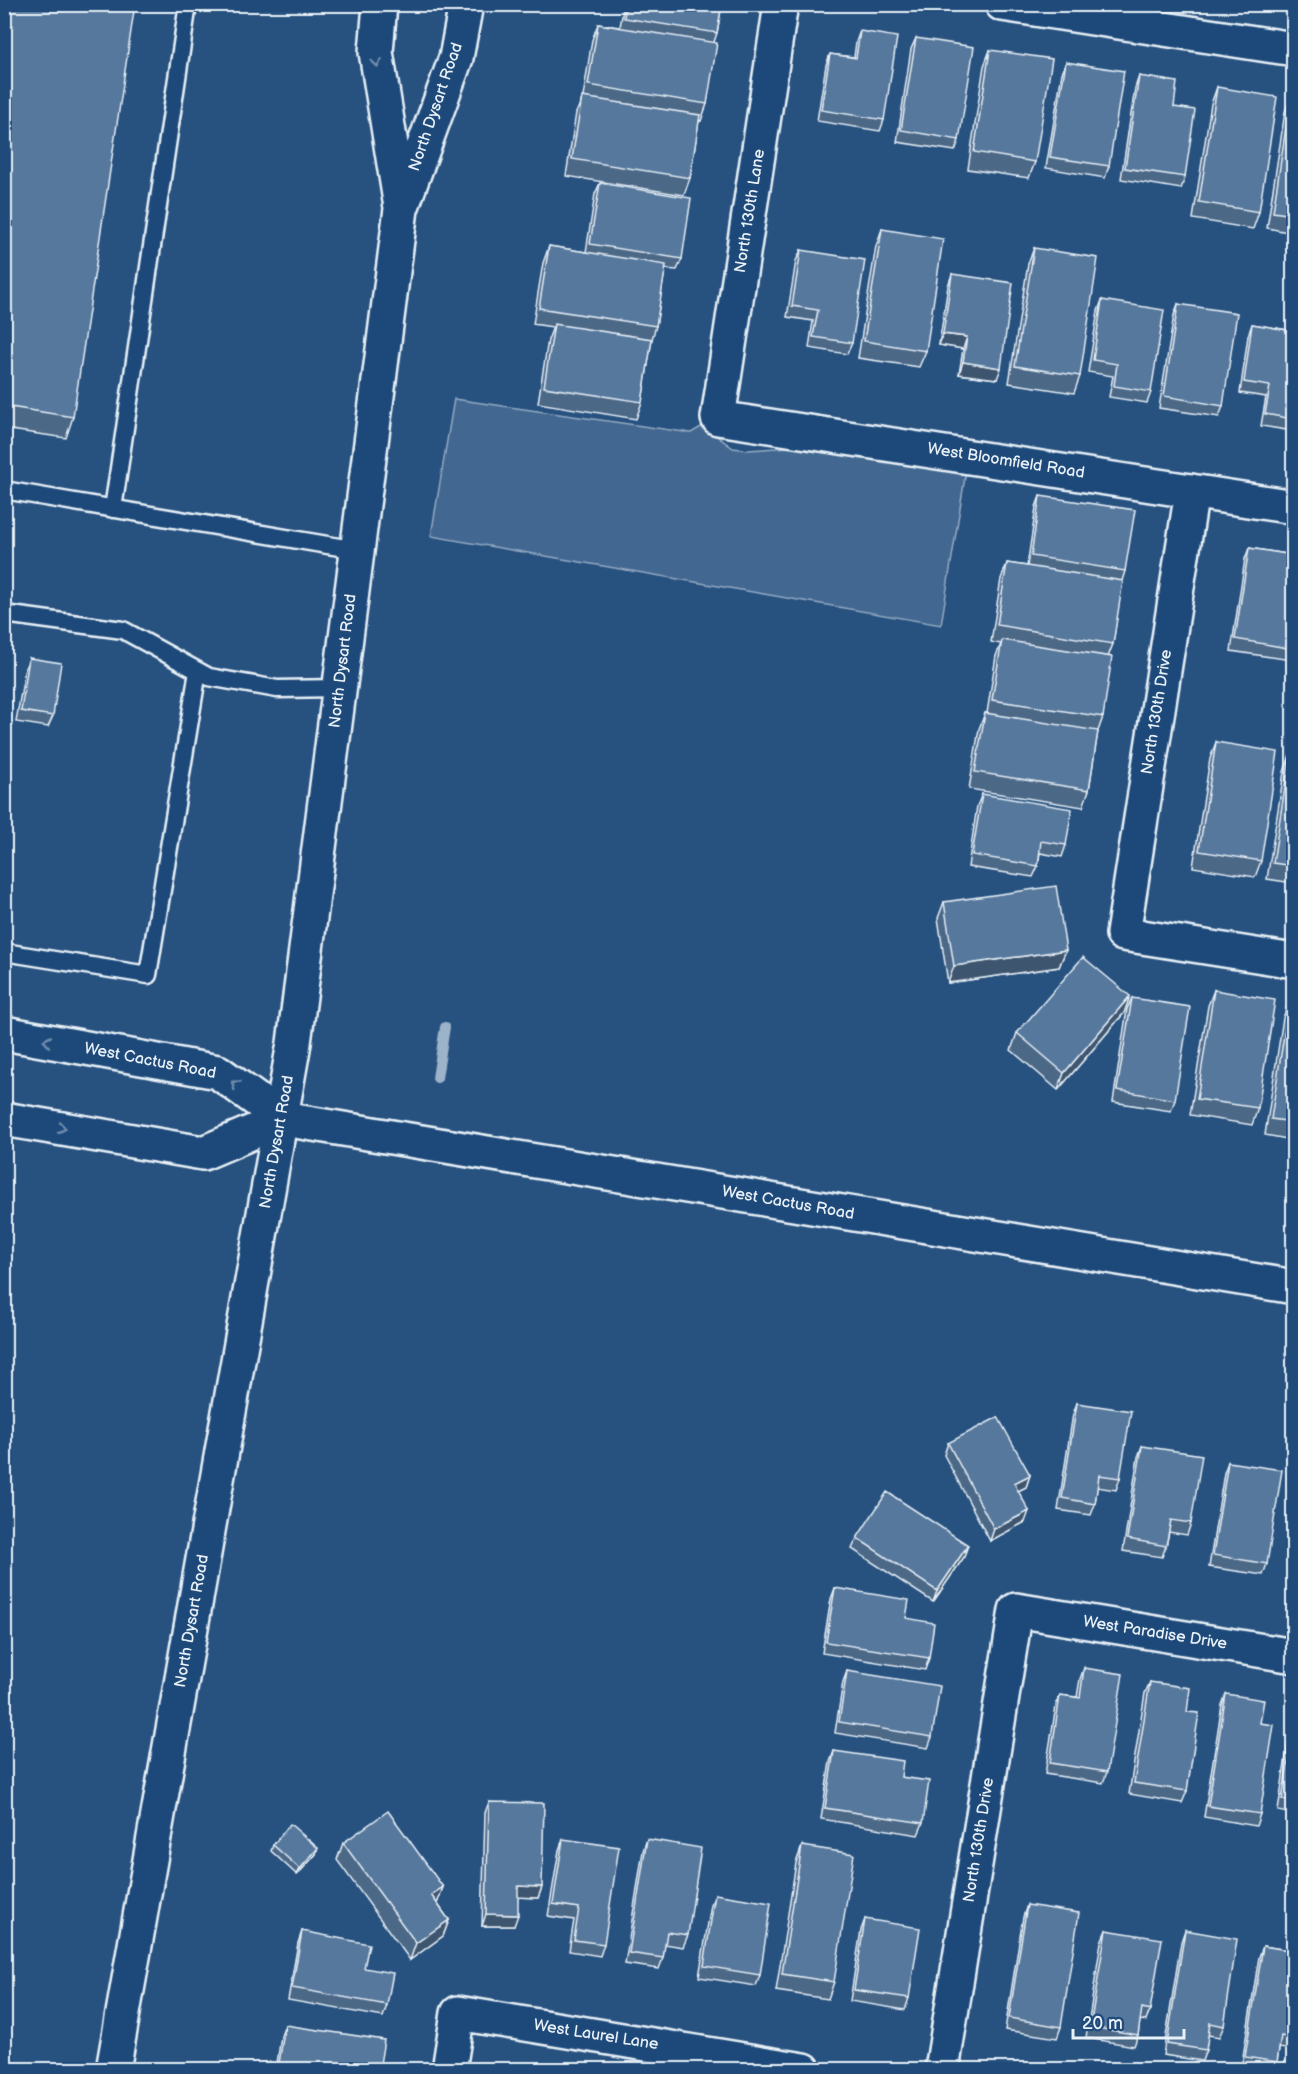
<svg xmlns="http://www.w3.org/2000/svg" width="1298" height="2074" font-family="'Balsamiq Sans',sans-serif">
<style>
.green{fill:#436891;stroke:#96acc4;stroke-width:1.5}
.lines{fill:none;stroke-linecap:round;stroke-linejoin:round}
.stream{stroke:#9db3c9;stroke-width:10}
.lane-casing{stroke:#e8f1f8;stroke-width:21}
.street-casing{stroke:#e8f1f8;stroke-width:38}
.secondary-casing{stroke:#e8f1f8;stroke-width:38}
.primary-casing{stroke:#e8f1f8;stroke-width:38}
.lane{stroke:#1f4a7a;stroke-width:16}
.street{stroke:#1f4a7a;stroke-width:33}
.secondary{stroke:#1f4a7a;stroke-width:33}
.primary{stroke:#1f4a7a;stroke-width:33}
.wall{fill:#4b6787;stroke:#e8f1f8;stroke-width:1.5}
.shaded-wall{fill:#3d546e;stroke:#e8f1f8;stroke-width:1.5}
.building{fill:#57789d;stroke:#e8f1f8;stroke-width:1.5}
.oneway{stroke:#6f8dac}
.labels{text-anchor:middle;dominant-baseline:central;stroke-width:4.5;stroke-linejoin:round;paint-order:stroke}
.street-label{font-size:16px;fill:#e8f1f8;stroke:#1f4a7a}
</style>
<rect width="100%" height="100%" fill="#27517f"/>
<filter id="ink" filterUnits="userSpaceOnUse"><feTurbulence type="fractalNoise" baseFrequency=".0167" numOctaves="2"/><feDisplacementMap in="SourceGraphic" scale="12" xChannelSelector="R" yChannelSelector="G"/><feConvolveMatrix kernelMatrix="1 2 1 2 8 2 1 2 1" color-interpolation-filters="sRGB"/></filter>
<g filter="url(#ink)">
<path class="green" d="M454,399l237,34 12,-7 30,22 15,2 71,-5 147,26 -25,154 -510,-89z"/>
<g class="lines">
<path class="stream" d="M437,1078l8,-51"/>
<g class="lane-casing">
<path id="lane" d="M4,490l353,60
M113,509l75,-505
M4,614l119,16 86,47 68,12 63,-1
M4,952l144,23 50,-304"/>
</g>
<g class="street-casing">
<path id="street" d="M781,4l-63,414 576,89
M1002,4l292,45
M1192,491l-69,443 171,27
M449,2070l9,-57 346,57
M942,2070l74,-460 278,46"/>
</g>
<g class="secondary-casing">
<path id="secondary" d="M4,1033l214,39 65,47 1011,168
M4,1119l199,34 80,-34"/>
</g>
<g class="primary-casing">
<path id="primary" d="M380,4l-4,48 25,155
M113,2070l181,-1027 107,-834 55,-151 10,-54"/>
</g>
<use href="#lane" class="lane"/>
<use href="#street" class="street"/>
<use href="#secondary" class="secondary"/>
<use href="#primary" class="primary"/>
</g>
<path class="wall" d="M4,4l69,413 -7,21 -62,-9z
M624,4h98l-5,29 -3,9 -7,62 -6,17 -2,-1 -9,58 -6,17 -118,-19 10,-63 7,-16 9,-57 6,-16 22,3z
M860,31l24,89 -4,11 -63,-10 9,-56 4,-11 24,3 2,-15z
M916,38l43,102 -4,11 -58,-9 14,-93z
M990,50l45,112 -6,16 -61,-9 16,-103z
M1066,62l43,104 -4,12 -59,-10 16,-95z
M1139,76l35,31 11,70 -4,12 -60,-10 14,-91z
M1217,87l42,125 -6,17 -60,-10 18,-115z
M1291,95h2v138l-26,-5 18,-116z
M600,183l82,76 -5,11 -12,-1 -9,57 -4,13 -10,63 -6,17 -98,-16 10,-63 5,-13 -20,-3 10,-61 6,-17 37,6 9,-58z
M882,229l44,122 -7,16 -61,-9 18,-112z
M1034,248l46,128 -6,17 -65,-10 19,-119z
M801,250l51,93 -5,11 -38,-6 4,-27 -26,-4 9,-56z
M952,274l45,105 -38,-5 4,-25 -24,-4 9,-59z
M1102,300l49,92 -4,11 -38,-6 4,-21 -25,-4 10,-61z
M1178,304l45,102 -4,11 -60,-9 15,-93z
M1252,324l41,7v100l-32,-5 5,-29 -26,-4 8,-57z
M1040,496l85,75 -3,10 -9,63 -5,13 -5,60 -5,14 -9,59 -6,17 -114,-18 10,-60 6,-16h2l9,-57 5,-12 -10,-2 10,-63 6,-16 20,3 9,-59z
M1249,548l44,7v98l-2,7 -60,-9 14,-92z
M29,658l24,58 -5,11 -32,-5 9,-53z
M1216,742l45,119 -6,16 -62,-10 17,-108z
M1290,755l3,1v127l-26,-4 17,-107z
M982,794l84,51 -4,12 -22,-4 -2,13 -5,11 -65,-10 9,-61z
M944,902l122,48 -7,17 -111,16 -10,-65z
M1214,990l44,118 -6,17 -62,-10 18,-109z
M1132,998l43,102 -4,11 -58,-9 14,-93z
M1289,1002h4v138l-28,-5 18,-117z
M1124,1013l-66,77 -47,-40 6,-17z
M1077,1403l43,75 -4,12 -19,-3 -2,17 -4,11 -33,-5 15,-96z
M948,1443l82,32 -4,12 -8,4 7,31 -35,19 -46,-86z
M1142,1446l49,77 -4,12 -18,-3 -3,14 -4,11 -39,-6 15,-94z
M1228,1462l39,102 -4,11 -54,-8 15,-94z
M857,1538l107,19 -31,45 -81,-53z
M1293,1553v26l-4,-1z
M835,1588l71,30 23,40 -4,12 -103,-17 9,-54z
M1084,1668l23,104 -4,11 -58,-9 11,-68 4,-11 17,2 3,-18z
M847,1671l85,66 -4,11 -93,-15 8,-51z
M1150,1682l37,30v79l-5,12 -53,-9 16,-101z
M1226,1694l34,120 -4,12 -52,-9 18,-112z
M1293,1732v82l-15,-3 10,-68z
M834,1751l67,26 22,46 -5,12 -97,-16 9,-57z
M489,1802l53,85 -4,11 -20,-1 -4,29h-32l3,-113z
M563,1839l41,105 -4,12 -31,-5 5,-31 -26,-4 11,-66z
M647,1839l41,96 -5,12 -18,-3 -2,14 -4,11 -34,-5 18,-113z
M343,1843l100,44 -6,16 12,17 -6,16 -33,24 -73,-100z
M273,1845l43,9 -19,21 -26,-24z
M802,1846l32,136 -6,17 -52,-8 20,-128z
M715,1894l45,81 -4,11 -57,-9 12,-72z
M1027,1905l34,122 -4,11 -52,-8 18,-113z
M865,1919l44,79 -4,12 -55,-9 11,-71z
M1106,1930l44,80 -4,11 -6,-1 -2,15 -4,11 -48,-8 15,-96z
M1185,1930l39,96 -5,11 -11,-2 -2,15 -4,11 -39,-6 18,-113z
M302,1931l62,37 23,37 -4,12 -95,-17 10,-57z
M1263,1946l30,5v99l-14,-2 -2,14 -3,8h-27l-6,-1 18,-112z
M285,2025l94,45h-103l5,-34z"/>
<path class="shaded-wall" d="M943,334l24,3 -4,12 -24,-4z
M963,362l38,6 -4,11 -38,-5z
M1066,950l-7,17 -111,16 6,-17z
M1130,996l-6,17 -66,77 6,-17z
M1030,1475l-4,12 -16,8 4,-12z
M1029,1511l-4,11 -35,19 4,-12z
M968,1545l-4,12 -31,45 4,-11z
M318,1848l-2,6 -19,21 3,-6z
M518,1886l24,1 -4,11 -24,-1z
M443,1887l-6,17 -6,-9z
M486,1914l32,1 -4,11h-32z
M449,1920l-6,16 -33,24 6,-17z"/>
<path class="building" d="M4,4h131l-62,413 -69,-11z
M626,4h96l-5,29 -93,-15z
M598,24l119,19 -10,61 -119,-19z
M860,31l37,6 -13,83 -63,-10 9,-56 26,4z
M916,38l58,9 -15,93 -58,-10z
M990,50l62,9 -17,103 -61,-10z
M1066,62l58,9 -15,95 -59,-9z
M1139,76l38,6 -3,25 21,3 -10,67 -60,-9z
M1217,87l60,10 -18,115 -60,-10z
M1291,95h2v120l-20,-3z
M582,97l118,18 -10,63 -118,-19z
M600,183l91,15 -9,61 -92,-15z
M882,229l61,10 -17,112 -62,-10z
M549,246l117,19 -10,61 -117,-18z
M1034,248l64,10 -18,118 -65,-10z
M801,250l64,10 -13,83 -39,-6 5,-27 -26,-4z
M952,274l61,9 -12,85 -38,-6 4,-25 -24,-3z
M1102,300l62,10 -13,82 -37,-6 3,-22 -24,-4z
M1178,304l59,9 -14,93 -59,-10z
M554,324l98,15 -10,63 -98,-15z
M1252,324l41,7v88l-28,-5 5,-28 -26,-4z
M1040,496l95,14 -10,61 -94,-15z
M1249,548l44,7v94l-58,-10z
M1007,563l116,18 -10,63 -116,-19z
M1002,640l110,17 -9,60 -111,-17z
M29,658l32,5 -8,53 -32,-5z
M985,713l113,18 -9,59 -114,-18z
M1216,742l62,10 -17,109 -62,-10z
M1290,755l3,1v110l-20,-3z
M982,794l90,15 -6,36 -25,-4 -3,25 -66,-11z
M1056,886l10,64 -112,16 -10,-64z
M1083,957l47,39 -66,77 -47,-40z
M1214,990l61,10 -17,108 -61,-9z
M1132,998l58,9 -15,93 -58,-10z
M1289,1002h4v120l-22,-3z
M1077,1403l54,8 -11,67 -21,-3 -4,29 -33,-6z
M998,1417l32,58 -16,8 15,28 -35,18 -46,-86z
M1142,1446l60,9 -11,68 -20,-3 -5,26 -39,-7z
M1228,1462l54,8 -15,94 -54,-9z
M887,1492l81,53 -31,46 -80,-53z
M835,1588l74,12 -3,18 28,5 -5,35 -103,-16z
M1084,1668l39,6 -16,98 -57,-9 10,-68 20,3z
M847,1671l93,15 -8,51 -93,-15z
M1150,1682l40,6 -3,24 12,1 -12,78 -53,-8z
M1226,1694l38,6 -4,23 14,2 -14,89 -52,-8z
M1293,1732v69l-11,-1z
M834,1751l69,10 -2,16 28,4 -6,42 -98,-15z
M489,1802l55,1 -2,84 -24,-1v29l-32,-1z
M388,1811l55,76 -12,8 18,25 -33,23 -73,-100z
M290,1824l28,24 -18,21 -27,-24z
M563,1839l56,8 -15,97 -30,-4 5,-32 -26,-4z
M647,1839l54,9 -13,87 -21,-3 -4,26 -34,-5z
M802,1846l52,8 -20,128 -52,-8z
M715,1894l56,9 -11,72 -56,-9z
M1027,1905l52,8 -18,114 -52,-9z
M865,1919l55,9 -11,70 -55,-8z
M1106,1930l56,9 -12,71 -8,-2 -4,27 -48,-8z
M1185,1930l52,9 -13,87 -14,-3 -4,27 -39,-6z
M302,1931l67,13 -5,24 29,5 -6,32 -95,-17z
M1263,1946l30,5v87l-12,-2 -4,26 -32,-5z
M285,2025l99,15 -5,30h-101z"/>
<defs><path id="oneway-chevron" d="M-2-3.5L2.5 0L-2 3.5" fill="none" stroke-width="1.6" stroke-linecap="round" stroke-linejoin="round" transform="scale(1.5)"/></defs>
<g class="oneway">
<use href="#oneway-chevron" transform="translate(377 63) rotate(81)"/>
<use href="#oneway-chevron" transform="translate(47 1041) rotate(-170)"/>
<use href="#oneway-chevron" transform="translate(235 1084) rotate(-144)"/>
<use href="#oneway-chevron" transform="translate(62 1128) rotate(10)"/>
</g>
</g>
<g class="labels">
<g class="street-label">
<text transform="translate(436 107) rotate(-71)">North Dysart Road</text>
<text transform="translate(750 211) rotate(-81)">North 130th Lane</text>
<text transform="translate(1006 461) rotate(9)">West Bloomfield Road</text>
<text transform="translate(343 661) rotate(-83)">North Dysart Road</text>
<text transform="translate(1157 712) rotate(-81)">North 130th Drive</text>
<text transform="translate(150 1061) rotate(11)">West Cactus Road</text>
<text transform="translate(277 1142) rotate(-80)">North Dysart Road</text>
<text transform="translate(788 1203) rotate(10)">West Cactus Road</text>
<text transform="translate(192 1621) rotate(-80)">North Dysart Road</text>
<text transform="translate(1155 1633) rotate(9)">West Paradise Drive</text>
<text transform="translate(979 1840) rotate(-81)">North 130th Drive</text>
<text transform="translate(596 2035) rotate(9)">West Laurel Lane</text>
</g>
</g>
<rect width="1298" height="2074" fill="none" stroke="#1f4a7a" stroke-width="24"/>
<rect x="12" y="12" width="1274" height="2050" fill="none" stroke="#e8f1f8" stroke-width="2" filter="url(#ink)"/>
<path d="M1073 2029v9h111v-9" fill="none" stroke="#e8f1f8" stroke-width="3"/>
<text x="1082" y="2029" font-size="18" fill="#e8f1f8" stroke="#1f4a7a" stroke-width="4.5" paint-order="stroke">20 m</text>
</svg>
